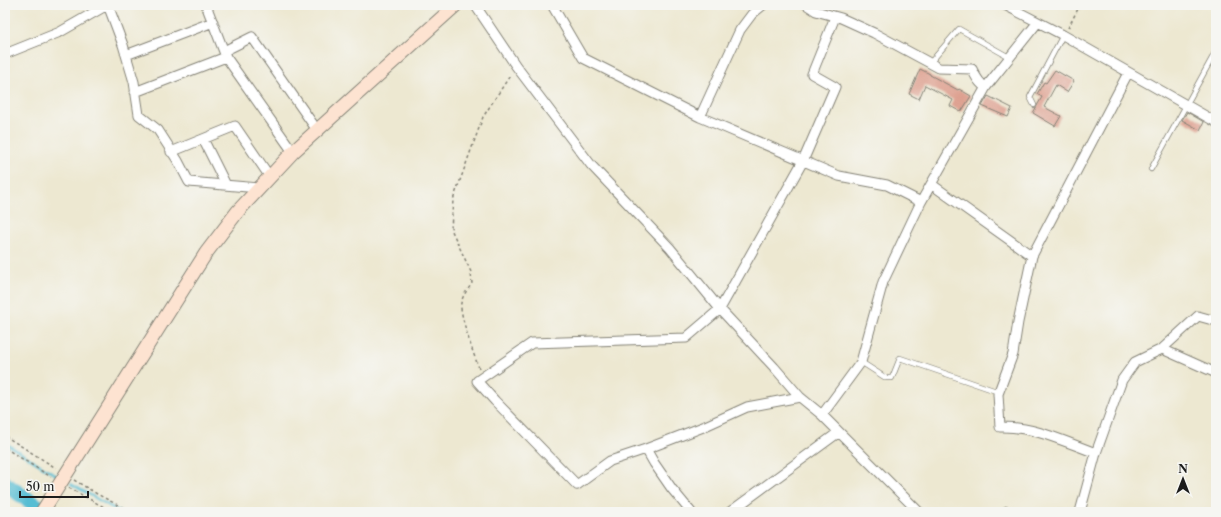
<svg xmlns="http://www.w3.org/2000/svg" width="1221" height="517" font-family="'Libre Caslon Text',serif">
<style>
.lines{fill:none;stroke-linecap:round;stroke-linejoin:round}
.stream{stroke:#56bdd3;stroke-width:2.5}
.river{stroke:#56bdd3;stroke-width:16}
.building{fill:#dd9e8d}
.lane-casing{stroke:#848276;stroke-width:6}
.street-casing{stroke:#848276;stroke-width:11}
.secondary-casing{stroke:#848276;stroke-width:15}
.path{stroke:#848276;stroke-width:1.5;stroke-dasharray:3 3;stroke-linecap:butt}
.lane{stroke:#fff;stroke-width:4.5}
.street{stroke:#fff;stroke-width:9}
.secondary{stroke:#fde3d1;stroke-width:13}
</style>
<rect width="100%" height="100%" fill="#f6f6f2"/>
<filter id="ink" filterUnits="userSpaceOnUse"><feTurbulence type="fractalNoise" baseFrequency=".025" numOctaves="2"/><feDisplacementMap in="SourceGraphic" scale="8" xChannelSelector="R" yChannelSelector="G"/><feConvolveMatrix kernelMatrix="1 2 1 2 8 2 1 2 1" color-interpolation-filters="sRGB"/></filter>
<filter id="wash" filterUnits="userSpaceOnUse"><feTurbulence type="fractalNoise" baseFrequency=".012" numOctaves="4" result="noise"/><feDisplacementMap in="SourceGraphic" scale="16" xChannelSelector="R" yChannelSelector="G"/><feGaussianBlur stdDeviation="0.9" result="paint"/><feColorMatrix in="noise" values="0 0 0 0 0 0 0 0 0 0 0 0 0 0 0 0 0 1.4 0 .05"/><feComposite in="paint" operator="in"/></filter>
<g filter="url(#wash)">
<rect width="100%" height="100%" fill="#ede8d1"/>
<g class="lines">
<path class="stream" d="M5,443l51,32
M71,484l49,28"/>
<path class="river" d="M5,484l41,28"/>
</g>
<g id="blocks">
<path class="building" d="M920,69l10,5v1l28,15 1,-1 12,7 -10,16 -11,-6 3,-6 -28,-15 -6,14 -10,-5z
M1055,70l19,11 -7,11 -11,-7 -12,22 17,9 -6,10 -22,-13 9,-16 -5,-3 7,-12 2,1z
M988,96l24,12 -4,9 -26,-11z
M1187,112l17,10 -4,8 -18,-10z"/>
</g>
</g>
<g filter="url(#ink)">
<use href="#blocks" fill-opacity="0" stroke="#848276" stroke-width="1"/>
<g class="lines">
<g class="lane-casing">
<path id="lane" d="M930,63l29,-34 50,28
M1034,105l-4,-8 33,-62
M1151,169l65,-118
M861,362l25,16h6l8,-20 99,34
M1004,512l2,-3 4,3"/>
</g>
<g class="street-casing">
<path id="street" d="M108,5l15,40 11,37 5,33 19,15 20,31 11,21 70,6
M206,5l20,52 67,95
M475,5l41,61 75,99 79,83 50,61 54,58 26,30 22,18 97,97
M552,5l31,53 117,59 139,59 48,9 34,17
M807,5l9,6 25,7 33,15 65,35 33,1c3,6 7,15 14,18
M1005,5l58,30 153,87
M224,51l28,-14 65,93
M5,54l55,-22 47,-27
M126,55l87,-33
M135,92l91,-35
M700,117l40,-87 12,-16 11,-9
M203,139l23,46
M171,152l64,-26 35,51
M931,184l101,72
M1162,349l54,24
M800,397l-53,10 -44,20 -57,22 -36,12 -33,24 -82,-84 -18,-20 55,-38 154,-5 34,-29 83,-148 32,-74 -23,-13 23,-57
M822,415l39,-53 22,-80 38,-80 65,-115 52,-65
M646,449l8,14 18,26 19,23
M1096,453c-31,-11 -62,-27 -96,-26l-2,-33 15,-40 5,-32 14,-66 96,-183
M730,512l109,-80
M1080,512l16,-59 26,-73 13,-18 27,-13 36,-33 18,5"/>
</g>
<g class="secondary-casing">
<path id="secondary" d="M42,512l164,-259 32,-42 55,-59 163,-147"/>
</g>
<path class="path" d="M1068,28l12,-23
M479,368c-5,-12 -20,-55 -18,-65 2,-8 6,-13 11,-19l-1,-12 -20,-43 2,-29 30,-83 28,-43
M5,436l51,32
M5,448l46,29
M74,480l23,14 34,18
M69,488l44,24"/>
<use href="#lane" class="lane"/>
<use href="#street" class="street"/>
<use href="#secondary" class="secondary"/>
</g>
</g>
<rect width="1221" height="517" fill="none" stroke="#f6f6f2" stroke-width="20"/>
<g transform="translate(1183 479)" stroke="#f6f6f2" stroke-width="3" paint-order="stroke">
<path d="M0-3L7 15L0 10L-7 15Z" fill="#1c1c1c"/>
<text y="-6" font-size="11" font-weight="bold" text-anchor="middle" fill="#1c1c1c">N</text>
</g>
<path d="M20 491v6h68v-6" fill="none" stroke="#1c1c1c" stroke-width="2"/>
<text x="26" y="491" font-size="12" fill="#1c1c1c" stroke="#f6f6f2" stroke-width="3" paint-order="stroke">50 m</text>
</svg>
